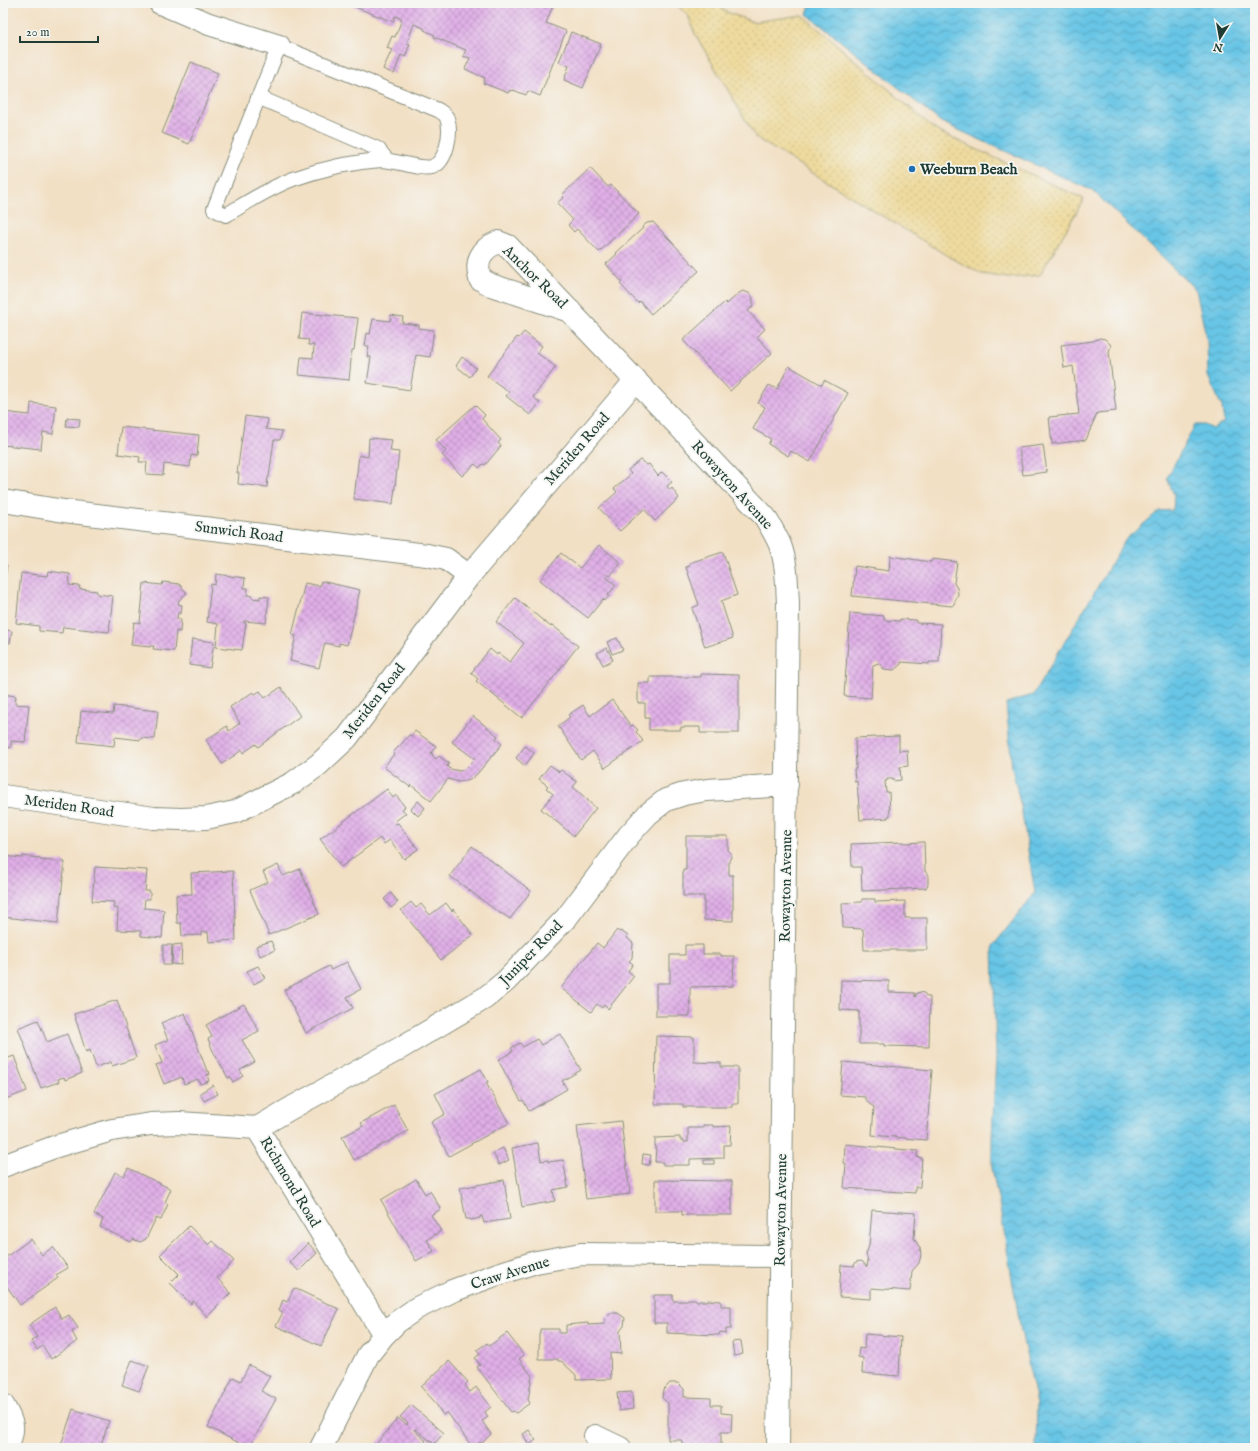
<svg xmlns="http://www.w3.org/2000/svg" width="1258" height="1451" font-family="'IM FELL English',serif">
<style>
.sand{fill:url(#sand-dots);stroke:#868c69}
.water{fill:url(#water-waves);stroke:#43818c}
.building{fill:url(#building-cross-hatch)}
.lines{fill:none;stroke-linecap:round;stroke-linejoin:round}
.service-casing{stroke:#888e7c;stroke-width:16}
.minor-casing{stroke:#888e7c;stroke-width:24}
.service{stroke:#fff;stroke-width:14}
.minor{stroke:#fff;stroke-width:22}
.poi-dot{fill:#1f6fb2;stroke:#f6f6f2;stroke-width:1.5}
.labels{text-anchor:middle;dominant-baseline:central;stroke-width:3.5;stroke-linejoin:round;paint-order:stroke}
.poi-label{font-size:15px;font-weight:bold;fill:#1f3d34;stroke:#f6f6f2;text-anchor:start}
.street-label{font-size:15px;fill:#1f3d34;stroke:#f6f6f2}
</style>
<defs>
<pattern id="sand-dots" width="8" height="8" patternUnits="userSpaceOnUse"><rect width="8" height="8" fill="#eeda9e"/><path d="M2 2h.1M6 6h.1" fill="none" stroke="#ccbc89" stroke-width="1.8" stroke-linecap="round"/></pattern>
<pattern id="water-waves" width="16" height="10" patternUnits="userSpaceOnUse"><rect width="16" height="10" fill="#67c5e5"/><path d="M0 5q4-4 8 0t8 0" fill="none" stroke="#54a1ba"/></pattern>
<pattern id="building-cross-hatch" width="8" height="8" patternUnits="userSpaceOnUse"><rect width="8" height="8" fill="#e0afe7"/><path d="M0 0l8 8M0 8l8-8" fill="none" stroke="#b590bc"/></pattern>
</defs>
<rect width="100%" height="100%" fill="#f6f6f2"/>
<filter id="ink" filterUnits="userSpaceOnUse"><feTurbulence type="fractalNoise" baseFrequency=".025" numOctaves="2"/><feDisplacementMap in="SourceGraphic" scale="8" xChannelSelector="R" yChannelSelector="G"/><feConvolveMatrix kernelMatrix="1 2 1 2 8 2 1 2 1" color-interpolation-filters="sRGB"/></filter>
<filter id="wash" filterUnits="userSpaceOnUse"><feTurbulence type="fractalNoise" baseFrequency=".012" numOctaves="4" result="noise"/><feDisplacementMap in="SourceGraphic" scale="16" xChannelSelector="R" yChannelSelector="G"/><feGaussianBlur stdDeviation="0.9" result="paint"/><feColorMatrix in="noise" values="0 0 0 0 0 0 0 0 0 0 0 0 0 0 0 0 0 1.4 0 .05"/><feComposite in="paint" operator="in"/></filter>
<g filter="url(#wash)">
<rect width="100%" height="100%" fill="#f2e0c5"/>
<path class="sand" d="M628,3h36l-24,5z
M674,3h44l6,8 29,11 49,-7 135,116 147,68 -44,76 -32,3 -26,-4 -31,-16 -195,-120 -61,-104 -7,-19z"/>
<path class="water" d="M811,3h444v1445h-219l1,-45 -16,-72 -20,-117 -9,-46v-31l4,-80 -3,-111 42,-53 -14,-86 -9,-39 -6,-65 27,-8 93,-156 33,-28 14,-1 1,-15 -7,-17 28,-53h10l8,4 11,-7 -2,-15 -14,-31 -1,-35 -11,-51 -103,-99 -152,-69 -134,-108z"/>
<g id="blocks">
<path class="building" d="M345,3h209l-8,20 20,8 -26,65 -12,-5 -2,4 -13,-5 -1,1 -2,-1 -2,3 -25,-10 2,-5 -20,-9 5,-11 -7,-2 3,-6 -32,-13 1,-2 -11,-5v-2l-10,-4 -7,19 3,1 -5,13 -4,-2 -7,19 -11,-5 9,-19 -5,-2 5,-12 3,1 7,-18 -7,-3 -2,6z
M571,32l30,12 -18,44 -19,-8 5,-14 -10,-4z
M191,62l27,11 -29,71 -27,-11z
M590,168l18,19 3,-2 28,29 -40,38 -22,-23 -3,3 -6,-7 5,-5 -16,-17 7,-6 -2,-2z
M653,222l46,49 -48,43 -11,-13 -2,2 -18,-19 2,-2 -16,-18 11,-10 -1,-1 27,-25 -1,-1 5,-4z
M743,291l6,2 4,5v8l-5,5 17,18 -8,8 15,16 -42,38 -47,-51 42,-38 2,2 12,-11z
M302,313l56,5 -4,32h-2l-3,30 -50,-5 2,-18 12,1 1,-13h-6l1,-5 -10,-1z
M391,315l12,2 -1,6 17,2v3l15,2 -4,27 -14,-2 -6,35 -43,-7 4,-26h-4l2,-11h-4l2,-13 3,1 3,-15 17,2z
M524,332l18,14 -5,7 19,14 -23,30 7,6 -10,12 -24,-19 3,-4 -22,-16 30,-39 2,1z
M1100,338l5,1 6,6 -2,7 7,59 -19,2 -11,27 -34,4 -3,-27 30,-3 -6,-48 -9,2 -3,-23 32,-4z
M462,357l14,11 -6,9 -14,-11z
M789,366l33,19 2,-5 24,13 -38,69 -19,-11 -3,5 -20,-12 3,-5 -18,-10 12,-22 -7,-4 11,-18 8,4z
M31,403l25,3 -3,28 -10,-2 -2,17 -38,-4v-33l27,3z
M475,405l10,10 -3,4 19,21 -3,3 3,3 -16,19 -2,-1 -4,4 -4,-4 -13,12 -20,-21 4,-4 -10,-11z
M245,416l23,3 -2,10 16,2 -2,9h-6l-5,37h-1l-1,10 -29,-3 1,-11h-2z
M67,418l13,1 -1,8 -13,-1z
M121,427l78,8 -2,21 -6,-1 -1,12 -26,-3 -1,11 -17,-1 1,-12h-8l1,-5 -22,-3z
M369,438l23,2 -2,11 9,1 -6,52 -39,-5 5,-44 9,2z
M1043,445l4,27 -24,3 -4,-27z
M640,460l7,5 2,-1 9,12 4,-4 10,10 -5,4 3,4 2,-2 7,10 -24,23 -11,-12 -24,22 -21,-23 18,-16 -3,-3 17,-15 -3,-4z
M599,545l22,18 -11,13 -2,-2 -2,3 10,8 -8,10 1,1 -4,5 -2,-2 -15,19 -48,-38 21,-27 19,15z
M723,552l14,43 -16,6 12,37 -28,9 -13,-39 7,-3 -13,-38 4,-1 -1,-3z
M890,556l41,6 1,-3 25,3 -3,21 3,5 1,6 -4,10 -2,2 -100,-10 3,-30 34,5z
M3,565h4l-3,20h-1z
M48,571l22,3 -1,11 11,1 -1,3 18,2v3l16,2 -4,36 -46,-5 -1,6 -23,-2v-5l-23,-3 5,-50 26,3z
M216,574l29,4 -1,10h4l-1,7 5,1v2l8,1v-3l9,1 -3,26 -22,-2v2h2l-4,27 -26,-3 2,-23 -11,-2 4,-38 4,1z
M321,581l39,9 -13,55 -8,-2v3l-14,-3 -6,25 -29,-7 6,-25 -4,-1 13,-52 15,3z
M163,582l16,2 8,9 -8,7 -1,4 4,1 -1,8h-3l-1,6h4l-1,13 -4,-1 -2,20 -21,-2 1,-3h-4v1l-19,-2 3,-23 6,1 4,-40 18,2z
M515,598l36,29 1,-2 26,21 -56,72 -46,-37 2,-2 -7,-6 19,-24 7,6 1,-2 12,9 14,-19 -28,-21z
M850,613l34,3v4l16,1v-2l16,1v3l25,1 -2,38h-10v2l-28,-2v2l-7,6 -10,-1 -5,-6 -6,2 -2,33 -27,-2z
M7,630l5,1 -2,12 -5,-1z
M617,638l6,12 -11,4 -5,-12z
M192,639l22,3 -4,26 -21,-3z
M607,648l6,12 -10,5 -6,-12z
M701,674l38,1v58h-39v-6h-19v3h-32v-12h-4v-15h-7v-20h12v-6h51z
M281,687l19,29 -42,31 -2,-3 -13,9 -1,-3 -20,14 -16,-24 21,-14 2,5 11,-8 -10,-16 23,-15 2,2 5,-3 5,7z
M3,694l13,2 -1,8 14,1 -4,37 -14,-1v7l-4,-1 -1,5 -3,-1z
M612,700l19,26 2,-1 5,5 -2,2 7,9 -38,27 -12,-17 -12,9 -23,-34 12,-9 -2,-2 15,-10 7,11z
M114,706l44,5 -3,28 -14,-1v2l-26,-3 -1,9 -36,-4 3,-31 32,3z
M473,716l25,20 -2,3 6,5 -25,30 -7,6 -11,2 -11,-3 -17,22 -20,-16 -1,2 -26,-20 10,-13 -1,-1 5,-6v1l11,-13 2,1 4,-5 21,15 -5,7 2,1 -1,1 4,4 3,-3 10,7 -2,3 3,3 10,2 5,-2 10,-10 -23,-17z
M899,736v15l8,-1 1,16 -8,1 1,13 -8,1v-2h-6v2h-2l1,11h3l1,24h-2v2l-28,2 -3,-39 -2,1 -1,-13h2l-1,-31z
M525,746l9,7 -9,13 -9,-8z
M550,765l9,7 2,-2 16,12 -4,5 15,13v1l8,7 -22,28 -33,-27 12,-15 -7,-6 2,-2 -9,-7z
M387,789l6,9 3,-3 9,12 -3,2 4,4 -12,9 2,2 2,-1 20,26 -14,10 -14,-19 -6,4 -4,-6 -39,29 -21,-28z
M418,801l7,7 -7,8 -7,-7z
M686,836h42v14l3,3v4l-2,4v14h4v46l-29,-1v-24h-21v-26h3z
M903,842l1,1 20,-1 1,29 3,4v9l-2,4 -64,3 -1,-24h-9l-1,-23z
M472,846l59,45 -21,28 -9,-6v1l-51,-38z
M3,856l20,2v-2l17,2v2l25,2 -7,61 -55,-6z
M278,865l5,11 17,-7 19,45 -50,21 -19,-45 18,-8 -5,-10z
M95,867l52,3 -2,21h5v8h-5l-1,9 20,2 -2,28 -21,-2v-5l-24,-1 1,-21 -5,-1 1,-6 -22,-1z
M233,871l3,69 -27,2 -1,-10h-7v3l-19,1 -1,-13h-4l-1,-28 16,-1 -1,-21z
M391,893l7,9 -7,6 -7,-9z
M862,899h13v3l30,-1v17h22v32h-63l-1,-21 -20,-1 -1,-25 20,-1z
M411,902l5,6 5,-4 9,11 16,-12 6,8 1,-2 20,26 -32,25 -40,-50z
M617,930l2,2 2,-1 7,5 -1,2 6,5 -1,15 -3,3 4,3 -5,7 6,5 -26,33 -4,-4 -2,3 -5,-4 -6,8 -30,-24 36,-45 6,5z
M271,941l4,9 -15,6 -4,-10z
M182,944l-1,21 -9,-1 1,-19z
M163,945h9l-1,20h-8z
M685,945h18v9h18v2h13l-1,30 -43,1v29h-34v-33h14v-28h15z
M347,962l14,27 -14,8 6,11 -47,25 -22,-43 45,-24 2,4z
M258,966l7,12 -11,6 -7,-13z
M841,980l48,1v11l26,1v4l2,-4 3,-1 4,1 3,4h3l-1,50 -45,-1v-2h-25v-33l-19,-1z
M117,1000l19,58 -24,8 -1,-4 -15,5 -6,-17 -4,2 -12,-38z
M244,1004l15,27 -17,9 13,22 -15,8 3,6 -10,6 -3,-6 -2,2 -15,-27 -5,-12 4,-2 -6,-12z
M185,1013l22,58h2l1,3 -3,1 2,6 -9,3 -2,-5 -14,5 -2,-7 -18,7 -8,-19 6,-2 -7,-18 13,-5 -7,-17z
M38,1020l9,22 20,-8 15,39 -17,7 -1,-3 -6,2 1,3 -18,6 -23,-60z
M560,1034l21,36 -19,11 5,8 -38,22 -6,-11 -2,1 -23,-41 15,-9 -2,-3 9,-5 3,4 14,-8 4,6z
M656,1036l38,1v25l27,1v4h17v37h-6v3h-49v-3h-28z
M14,1056l13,35 -24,9v-40z
M843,1062l89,8 -6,70 -54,-5 2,-28 -6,-4 -3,-6 -25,-2z
M481,1069l7,13 -2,1 23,40 -60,33 -18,-34 14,-8 -10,-20z
M213,1085l5,9 -14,7 -4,-8z
M394,1105l14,26 -54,29 -12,-23 21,-11 -2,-3z
M621,1121l9,73 -44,5 -9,-73z
M703,1125h10v2l18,-1 -1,19h-6v13l-34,1v6h-27v-3h-8l1,-16h-1v-8l25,-1v3h4v2h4v-14h15z
M538,1143l3,18 7,-1v2l15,-2 5,27 -15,3 2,11 -33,6 -10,-59z
M845,1144l73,7 -1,6 5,1 -2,29h-5v6l-71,-5 2,-24 -2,-1z
M503,1148l6,12 -10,5 -6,-12z
M643,1154l8,1 -2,10 -7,-1z
M704,1160h10v4h-10z
M128,1168l43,21 -6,13 3,2 -7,16 -5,-2 -10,21 -6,3 -7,-3 -2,3 -31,-15 3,-8 -9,-5 21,-42 9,4z
M416,1179l9,15 5,-3 11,18 -10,6 10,16 -14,9 7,11 -18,10 -35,-61z
M504,1180l6,39 -26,4 -2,-7h-2v2l-9,2 -1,-1h-4l-6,-31z
M655,1180l77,1v34h-50v-4h-27z
M872,1210l44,3 -2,25 6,10 1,7 -2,8 -7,8 -2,20 -39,-3v11l-32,-2 2,-32 13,1 2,-4 5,-1 2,1 4,5 1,-6 -2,-7 3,-8z
M189,1226l20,19 4,-4 21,20 -17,17 14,15 -24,24 -14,-16 -2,3 -21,-21 9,-9 -19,-19z
M31,1239l11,16 11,-8 15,21 -12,7 2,3 -38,27 -17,-24v-22z
M308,1243l9,10 -18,18 -10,-9z
M294,1288l45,21 -18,37 -45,-20 7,-14 -4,-2 4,-10 4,2z
M654,1295h19v6h13l2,-2h7l2,2h9l2,-1 13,1v5h10v23h-5v4l-6,-1 -1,3 -52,-2v-10h-13z
M55,1307l7,12 7,-4 9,13 -6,4 5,9 -26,18 -8,-13 -6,4 -6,-9 6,-4 -8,-12z
M610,1313h8l7,5 -1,8 -4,5 1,23 -11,-1 1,26 -35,1v-5l-15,-14h-3v-2h-19v-25l1,-1v-4h19v4h7v-8l22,-2v2l17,-1v-6z
M507,1333l17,22 -5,4 13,17 -4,24 2,3 -14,10 -3,-2 -2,1 -34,-45 3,-2 -5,-7 5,-4 -3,-4 10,-7 2,3z
M865,1334l36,3 -2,39 -37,-3 1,-15 -5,-1 1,-9 5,1z
M741,1341l2,13 -9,2 -2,-14z
M132,1360l17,6 -10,25 -17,-6z
M449,1361l19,21 -3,3 5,7 6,-5 15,20 -6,5 3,5 -6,4 9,13 -10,10 -1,-2 -7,6 -26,-36 -4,3 -9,-14 -13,-14z
M249,1365l21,11 -9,15 15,8 -27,49 -41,-21 25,-50 8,4z
M670,1383h8l6,6v8l27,1v7h10v8l11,1 -1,18h-10v15h-39v-7h-14v-37l-6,-5 1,-8z
M632,1392l1,17 -14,2 -2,-18z
M411,1405l33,28 -10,11 -19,-15 -1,1 12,11 -7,7h-46l25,-30 9,7 1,-2 -8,-6z
M73,1409l36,12 -9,27h-40z
M529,1430l7,10 -7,5 -6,-11z"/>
</g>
</g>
<g filter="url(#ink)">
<use href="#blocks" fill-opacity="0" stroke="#888e7c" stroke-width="1"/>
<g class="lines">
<g class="service-casing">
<path id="service" d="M279,46l159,64c3,2 8,5 9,8 5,13 0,44 -15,49 -12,3 -36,-7 -51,-7 -30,2 -60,9 -88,19 -24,9 -45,23 -67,36l-12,-6z
M258,97l120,52 9,11"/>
</g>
<g class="minor-casing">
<path id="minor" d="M160,3l49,21 70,22
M570,311l-79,-26 -11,-6c-5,-18 1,-30 18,-37l10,4 257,271c5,9 11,18 15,28 7,18 7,40 8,59l-10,844
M3,501l61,10 363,44 19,4 23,17
M3,796l151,22 27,1 25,-1 29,-6 58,-29 25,-18 29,-27 122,-162 167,-196
M257,1128l36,-21 104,-57 88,-52 21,-17 61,-64 62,-82 19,-21 18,-14 18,-6 23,-4 80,-5
M257,1128l127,207
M3,1166l54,-20 55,-16 39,-6 28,-1 78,5
M3,1405c11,19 12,23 4,43
M595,1436l25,12
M321,1448l47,-93 16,-20 13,-13 20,-14 35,-17 43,-16 41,-13 45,-8 199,2"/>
</g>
<use href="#service" class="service"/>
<use href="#minor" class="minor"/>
</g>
</g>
<circle class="poi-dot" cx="912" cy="169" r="4"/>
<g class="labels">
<g class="poi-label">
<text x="920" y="169">Weeburn Beach</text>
</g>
<g class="street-label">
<text transform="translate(535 277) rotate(44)">Anchor Road</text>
<text transform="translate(577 449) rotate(-49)">Meriden Road</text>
<text transform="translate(732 485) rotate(48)">Rowayton Avenue</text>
<text transform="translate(239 532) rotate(7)">Sunwich Road</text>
<text transform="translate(374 701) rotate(-52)">Meriden Road</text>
<text transform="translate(69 806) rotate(8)">Meriden Road</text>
<text transform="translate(786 886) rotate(-89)">Rowayton Avenue</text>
<text transform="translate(531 953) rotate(-46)">Juniper Road</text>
<text transform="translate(290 1182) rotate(59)">Richmond Road</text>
<text transform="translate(781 1210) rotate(-89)">Rowayton Avenue</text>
<text transform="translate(510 1273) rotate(-17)">Craw Avenue</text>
</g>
</g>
<rect width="1258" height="1451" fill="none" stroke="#f6f6f2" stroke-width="16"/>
<g transform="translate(1220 38) rotate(191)" stroke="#f6f6f2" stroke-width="3" paint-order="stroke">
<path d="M0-3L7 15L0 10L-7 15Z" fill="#1f3d34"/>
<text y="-6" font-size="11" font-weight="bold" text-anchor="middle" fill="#1f3d34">N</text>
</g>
<path d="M20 36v6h78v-6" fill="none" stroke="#1f3d34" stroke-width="2"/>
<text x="26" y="36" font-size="12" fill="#1f3d34" stroke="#f6f6f2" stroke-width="3" paint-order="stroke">20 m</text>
</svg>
